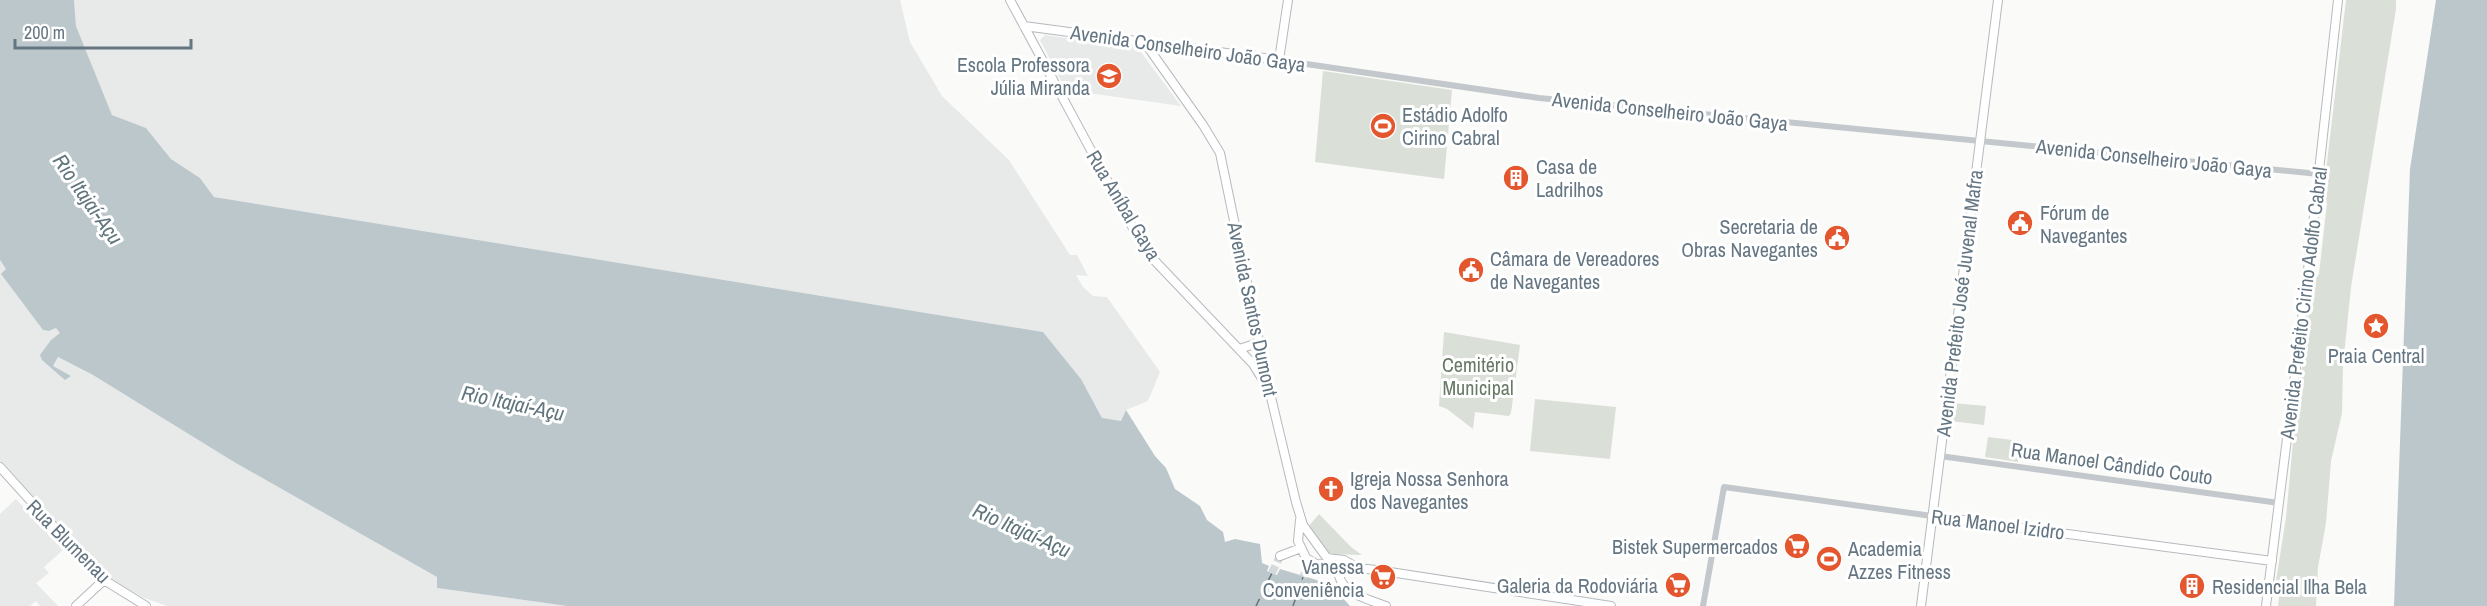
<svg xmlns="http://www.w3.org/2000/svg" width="2487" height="606" font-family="'Archivo Narrow',sans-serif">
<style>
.built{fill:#e8e9e9}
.green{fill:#dadfd7}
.water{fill:#bbc7cb}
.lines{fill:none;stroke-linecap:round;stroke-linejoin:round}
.ferry{stroke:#60757c;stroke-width:1.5;stroke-dasharray:8 6;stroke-linecap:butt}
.major-tunnel{stroke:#d5d9db;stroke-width:8;stroke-dasharray:8 4;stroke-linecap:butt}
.major-casing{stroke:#b5babe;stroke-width:10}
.minor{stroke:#c3c8cc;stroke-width:6}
.major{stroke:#fff;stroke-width:8}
.labels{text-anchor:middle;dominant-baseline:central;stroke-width:6;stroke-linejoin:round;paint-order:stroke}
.street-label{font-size:20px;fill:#657683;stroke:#fff}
.poi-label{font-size:20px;fill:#657683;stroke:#fff;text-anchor:start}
.park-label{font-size:20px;fill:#687a64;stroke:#fff}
.water-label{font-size:21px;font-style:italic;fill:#60757c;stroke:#fff}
</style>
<rect width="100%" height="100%" fill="#fafaf8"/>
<path class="built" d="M74,0h826l10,42 32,54 67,64 61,95h7l11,21 -12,-1 7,12 10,9 14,1 53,75 -12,29 -22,9 -5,11h-12l-7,-3 -21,-39 -38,-47 -829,-135 -14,-19 -29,-19 -25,-31 -34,-13 -36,-89z
M1045,35l93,13 43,58 -100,-14 -11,6 -30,-58z
M0,260l6,9 -4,5 41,56 6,1 7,-3 5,5 -10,7 2,26 5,-9 35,18 141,87 203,115v11l130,18h-400l-25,-9 -25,-14 -14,-10 -103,-111z
M16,499l47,51 -19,17 5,6 -13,10 22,23h-18l-4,-5 -6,5h-30v-92z"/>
<path class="green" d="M2346,0h50v9l-45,278 -8,78 -1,48 -11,48 -5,62 -8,44 -2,39h-38l1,-8 -4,-11 11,-69 9,-98c5,-6 6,-14 3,-21l15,-117 6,-8 8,-71 -4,-6z
M1323,71l129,19 -8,89 -129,-17z
M1444,332l76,13 -9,68 -2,3 -34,-4 -2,17 -26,-20 -8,-3z
M1535,399l81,8 -6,52 -80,-8z
M1953,403l33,3 -2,19 -33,-4z
M1988,437l32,4 -2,21 -33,-5z
M1319,514l32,33 11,8 -32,-1 -6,-4 -16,-23z"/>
<path class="water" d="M0,0h74l2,26 36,89 34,13 25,31 29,19 14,19 829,135 38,47 21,39 19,3 5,-11 29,46 11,12 9,21 25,17 7,14 16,12 2,10 10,-3 25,5 2,19 7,3 -2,5 10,4 3,-6 50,15 20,22h-783l-130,-18v-11l-203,-115 -141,-87 -35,-18 -5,9 18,10 -6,4 -23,-20 -2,-5 11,-15 9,-7 -4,-5 -7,3 -6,-1 -42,-56 5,-5 -6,-9z
M2436,0h51v606h-93l16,-437z"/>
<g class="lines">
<path class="ferry" d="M1256,606l16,-33
M1293,606l10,-29"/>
<path class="major-tunnel" d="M1272,573l8,-17
M1303,577l6,-10"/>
<g class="major-casing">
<path id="major" d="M1010,0l131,243 14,18 98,103 13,21
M1024,26l255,34 9,-60
M1145,43l58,82 17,28 49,236 27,113 7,23 24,33 17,2 12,7
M1239,349l22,-7
M0,467l92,102 12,11 42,26
M1932,516l340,45
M1300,520l-2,21 8,17 10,6 61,6 234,36
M1280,556l21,-8
M1339,565c-5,27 26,33 47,41
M76,606l28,-26
M1921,606l77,-606
M2266,606l41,-327 31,-279"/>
</g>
<path class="minor" d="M1279,60l260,38 780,76
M1940,456l339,47
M1703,606l21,-119 208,29"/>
<use href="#major" class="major"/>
</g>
<defs>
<g id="school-disc" transform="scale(1.35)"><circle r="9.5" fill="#e4572e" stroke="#fff"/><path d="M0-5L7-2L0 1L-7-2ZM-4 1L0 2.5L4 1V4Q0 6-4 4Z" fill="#fff"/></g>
<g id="stadium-disc" transform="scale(1.35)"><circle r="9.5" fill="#e4572e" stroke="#fff"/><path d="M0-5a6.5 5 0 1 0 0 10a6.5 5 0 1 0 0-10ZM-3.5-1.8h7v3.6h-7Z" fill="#fff"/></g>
<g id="building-disc" transform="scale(1.35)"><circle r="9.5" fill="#e4572e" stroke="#fff"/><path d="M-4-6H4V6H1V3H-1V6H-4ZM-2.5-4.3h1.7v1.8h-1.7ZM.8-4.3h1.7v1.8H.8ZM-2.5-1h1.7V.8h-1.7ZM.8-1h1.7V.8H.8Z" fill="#fff"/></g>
<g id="civic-disc" transform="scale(1.35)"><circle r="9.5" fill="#e4572e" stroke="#fff"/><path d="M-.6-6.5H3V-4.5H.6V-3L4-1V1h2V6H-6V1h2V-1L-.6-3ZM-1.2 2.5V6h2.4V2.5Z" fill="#fff"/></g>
<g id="sight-disc" transform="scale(1.35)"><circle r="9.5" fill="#e4572e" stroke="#fff"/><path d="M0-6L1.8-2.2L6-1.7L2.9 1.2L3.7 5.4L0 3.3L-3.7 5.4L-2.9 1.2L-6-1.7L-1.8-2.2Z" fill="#fff"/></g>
<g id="church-disc" transform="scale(1.35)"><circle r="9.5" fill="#e4572e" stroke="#fff"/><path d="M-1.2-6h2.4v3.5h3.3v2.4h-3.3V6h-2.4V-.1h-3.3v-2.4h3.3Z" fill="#fff"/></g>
<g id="supermarket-disc" transform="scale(1.35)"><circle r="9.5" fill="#e4572e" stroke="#fff"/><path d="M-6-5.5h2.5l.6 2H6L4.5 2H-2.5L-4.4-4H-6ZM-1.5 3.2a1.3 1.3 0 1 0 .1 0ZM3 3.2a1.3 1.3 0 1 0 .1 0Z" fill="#fff"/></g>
</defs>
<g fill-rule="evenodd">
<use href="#school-disc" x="1109" y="76"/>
<use href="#stadium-disc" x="1383" y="126"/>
<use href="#building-disc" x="1516" y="178"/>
<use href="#civic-disc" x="2020" y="223"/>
<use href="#civic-disc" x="1837" y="238"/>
<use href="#civic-disc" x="1471" y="270"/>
<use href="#sight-disc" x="2376" y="326"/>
<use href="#church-disc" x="1331" y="489"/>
<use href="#supermarket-disc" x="1797" y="546"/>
<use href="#stadium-disc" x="1829" y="559"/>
<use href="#supermarket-disc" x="1383" y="577"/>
<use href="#supermarket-disc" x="1678" y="585"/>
<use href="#building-disc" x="2192" y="586"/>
</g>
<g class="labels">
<g class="street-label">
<text transform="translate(1188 48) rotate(8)">Avenida Conselheiro João Gaya</text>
<text transform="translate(1670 111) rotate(6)">Avenida Conselheiro João Gaya</text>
<text transform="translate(2154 158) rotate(6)">Avenida Conselheiro João Gaya</text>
<text transform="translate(1124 205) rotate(59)">Rua Aníbal Gaya</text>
<text transform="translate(1959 303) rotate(-83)">Avenida Prefeito José Juvenal Mafra</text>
<text transform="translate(2303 303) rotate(-83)">Avenida Prefeito Cirino Adolfo Cabral</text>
<text transform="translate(1253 309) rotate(78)">Avenida Santos Dumont</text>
<text transform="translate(2112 463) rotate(8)">Rua Manoel Cândido Couto</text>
<text transform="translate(1998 524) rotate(7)">Rua Manoel Izidro</text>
<text transform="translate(69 541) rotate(45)">Rua Blumenau</text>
</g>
<g class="poi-label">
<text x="1090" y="64" text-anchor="end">Escola Professora<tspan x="1090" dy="23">Júlia Miranda</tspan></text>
<text x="1402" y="114">Estádio Adolfo<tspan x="1402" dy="23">Cirino Cabral</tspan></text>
<text x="1536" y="166">Casa de<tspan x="1536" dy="23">Ladrilhos</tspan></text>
<text x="2040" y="212">Fórum de<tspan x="2040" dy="23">Navegantes</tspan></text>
<text x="1818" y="226" text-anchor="end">Secretaria de<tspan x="1818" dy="23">Obras Navegantes</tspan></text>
<text x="1490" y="258">Câmara de Vereadores<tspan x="1490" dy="23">de Navegantes</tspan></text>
<text x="2376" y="355" text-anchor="middle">Praia Central</text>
<text x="1350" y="478">Igreja Nossa Senhora<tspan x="1350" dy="23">dos Navegantes</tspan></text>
<text x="1778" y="546" text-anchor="end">Bistek Supermercados</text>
<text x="1848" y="548">Academia<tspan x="1848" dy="23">Azzes Fitness</tspan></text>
<text x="1364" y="566" text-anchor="end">Vanessa<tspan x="1364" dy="23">Conveniência</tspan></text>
<text x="1658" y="585" text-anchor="end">Galeria da Rodoviária</text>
<text x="2212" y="586">Residencial Ilha Bela</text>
</g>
<g class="park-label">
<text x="1478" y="364">Cemitério<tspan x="1478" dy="23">Municipal</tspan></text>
</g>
<g class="water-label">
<text transform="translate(88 199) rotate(55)">Rio Itajaí-Açu</text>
<text transform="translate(513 403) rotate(12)">Rio Itajaí-Açu</text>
<text transform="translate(1022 530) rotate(24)">Rio Itajaí-Açu</text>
</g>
</g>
<path d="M15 39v9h176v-9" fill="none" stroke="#657683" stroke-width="3"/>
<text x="24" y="39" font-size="18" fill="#657683" stroke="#ffffff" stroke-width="4.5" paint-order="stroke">200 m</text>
</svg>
